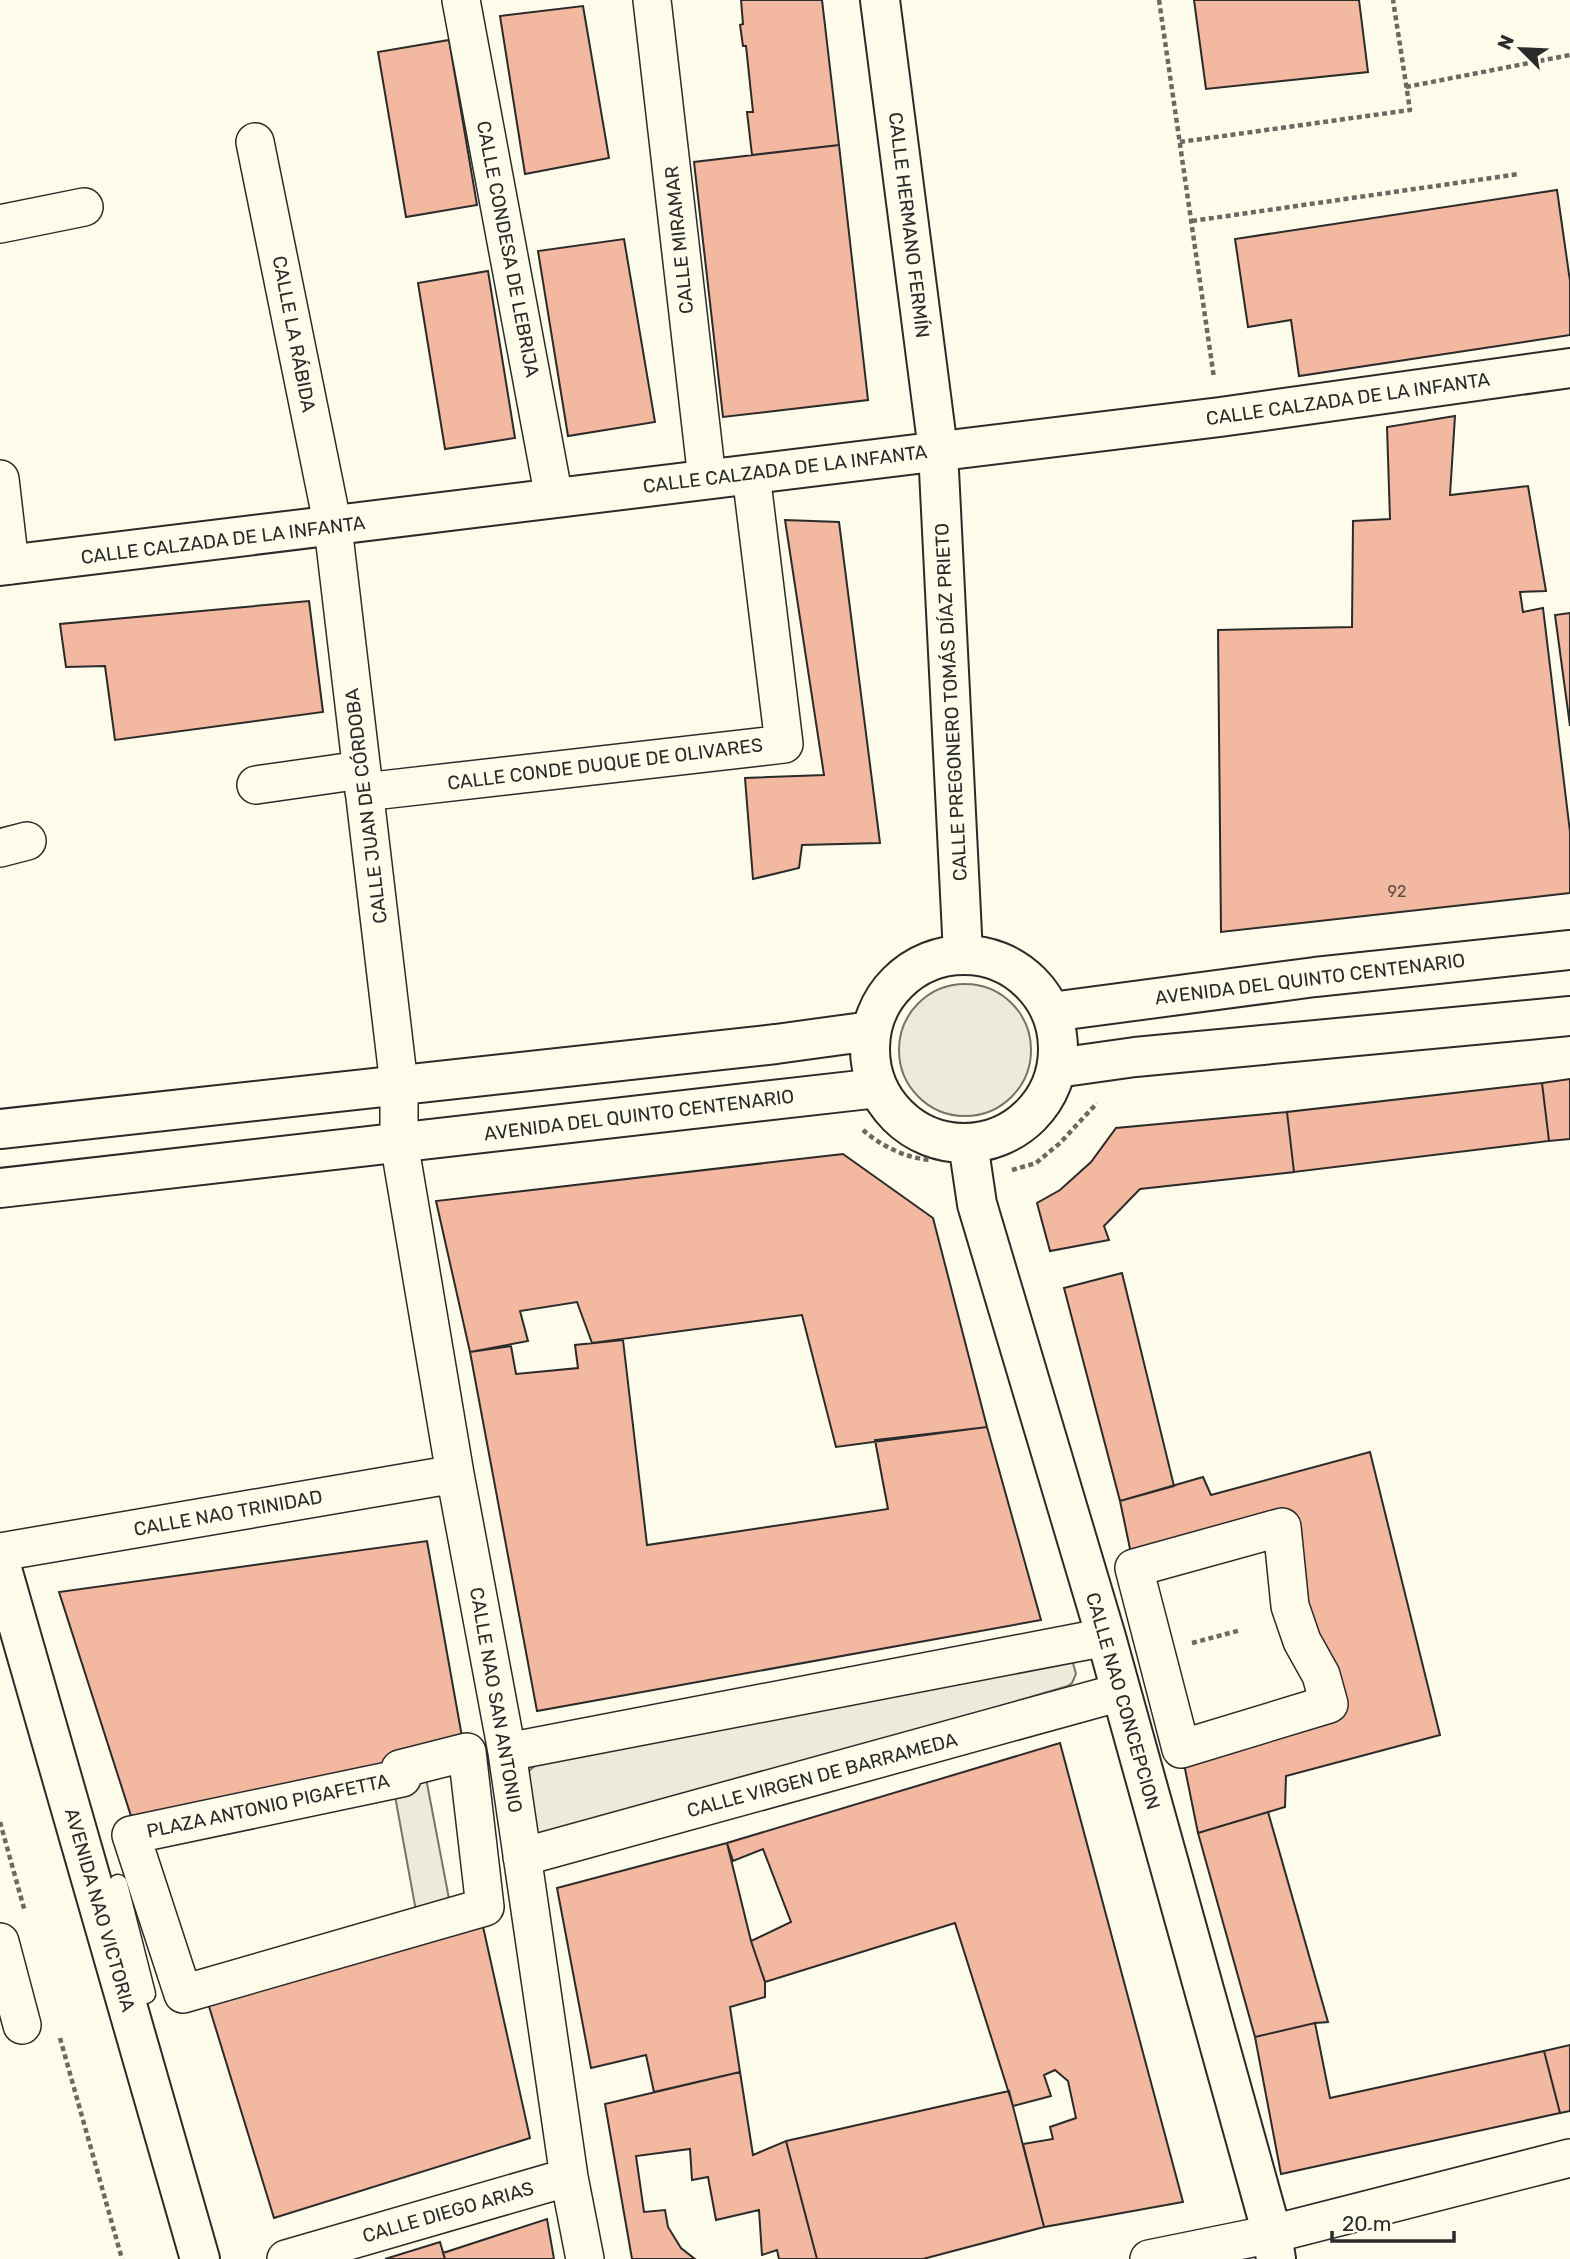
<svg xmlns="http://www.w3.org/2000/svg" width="1570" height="2259" font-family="Rubik,sans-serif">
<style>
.green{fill:#ecebdb;stroke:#74746e;stroke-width:2}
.parking{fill:#eceadb;stroke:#74746e;stroke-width:2}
.building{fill:#f2b8a0;stroke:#2b2b2b;stroke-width:2}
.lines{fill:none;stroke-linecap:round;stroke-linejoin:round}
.lane-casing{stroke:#2b2b2b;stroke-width:21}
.street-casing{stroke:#2b2b2b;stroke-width:40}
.secondary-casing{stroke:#2b2b2b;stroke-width:42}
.path{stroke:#6a6964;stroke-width:4.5;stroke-dasharray:5 3.5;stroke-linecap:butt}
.lane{stroke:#fdfbea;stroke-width:18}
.street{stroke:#fdfbea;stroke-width:37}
.secondary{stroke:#fdfbea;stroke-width:38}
.labels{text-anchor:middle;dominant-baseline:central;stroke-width:5;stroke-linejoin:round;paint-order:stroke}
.number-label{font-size:16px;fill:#5d4e48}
.street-label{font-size:19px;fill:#2b2b2b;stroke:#fdfbea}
</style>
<rect width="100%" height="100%" fill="#fdfbea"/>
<path class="green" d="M899 1050a66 66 0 1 1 132 0a66 66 0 1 1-132 0Z
M426,1778l24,126 -34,7 -23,-126z"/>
<path class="parking" d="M1069,1660l4,3 3,11 -4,9 -4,3 -521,154 -15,-6 -7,-60 15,-12z"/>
<path class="building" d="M741,0h81l17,145 -87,10 -5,-43h6l-7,-66h-3l-3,-21 3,-1z
M1194,0h165l9,72 -162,17z
M583,6l26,152 -84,16 -25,-158z
M449,40l28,165 -71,12 -28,-165z
M839,145l29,255 -145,17 -29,-255z
M1557,190l13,91v54l-271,41 -8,-56 -43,7 -13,-88z
M624,239l31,183 -87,14 -30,-185z
M488,271l27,167 -70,11 -27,-166z
M1455,416l-5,79 78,-9 18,105 -26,1 3,20 20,-4 27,224v61l-349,39 -3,-302 134,-3 1,-106 37,-2 -3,-92z
M785,520l54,2 41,321 -78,2 -3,23 -46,11 -8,-101 79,-3z
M309,601l14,111 -208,28 -10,-74 -39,1 -6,-43z
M1570,613v113l-15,-111z
M1570,1079v60l-21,2 -7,-58z
M1542,1083l7,58 -255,31 -7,-60z
M1287,1112l7,60 -154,17 -36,37 5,14 -59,11 -13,-48 23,-13 31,-28 25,-34z
M843,1154l90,64 54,209 -151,20 -34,-132 -210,28 -15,-41 -57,9 8,30 -58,11 -34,-151z
M1122,1273l52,213 -54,15 -56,-213z
M623,1340l24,205 241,-36 -13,-69 112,-13 54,193 -504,91 -67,-359 41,-6 5,28 62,-6 -3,-23z
M1370,1452l70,283 -154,41 -1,31 -87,26 -17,-84 148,-45 -47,-177 -148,41 -14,-67 83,-24 8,18z
M427,1541l37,207 -333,68 -72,-224z
M1060,1743l123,459 -139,25 -21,-83 30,-5 -3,-12 26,-9 -8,-37 -13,-11 -11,5 7,21 -38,10 -58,-183 -190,59 -14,-41 40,-19 -28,-73 -30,12 -6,-18z
M1268,1812l60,210 -13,1 -60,14 -57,-204z
M727,1843l24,98 14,41v15l-35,10 10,65 -86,20 -8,-37 -55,13 -34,-180z
M482,1922l48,216 -256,80 -67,-218z
M1315,2023l15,75 214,-47 16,62 -279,61 -26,-137z
M1570,2045v66l-10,2 -16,-62z
M740,2072l13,83 33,-14 31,118h-38l-2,-9 -15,5 -3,-45 -43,10 -8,-43 -16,3 -2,-31 -54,7 8,56 21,-2 3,17 13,21 14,11h-63l-27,-155z
M1009,2091l35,136 -121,32h-106l-31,-118z
M547,2219l7,40h-109l-2,-6z
M440,2242l5,17h-60z"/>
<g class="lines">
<g class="lane-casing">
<path id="lane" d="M118,1884l28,110 -21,4"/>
</g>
<g class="street-casing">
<path id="street" d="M461,0l93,498
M652,0l55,479
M255,142l78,385 66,558v57l56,332 52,278 62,425 16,82
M0,224l84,-17
M0,479l10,86
M256,785l105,-15
M364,792l420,-48 -33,-270
M0,848l27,-7
M1282,1527l8,79 12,35 19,34 8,29 -148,45 -47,-181z
M0,1552l455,-78
M467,1752l18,155 -302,87 -52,-159 271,-57 -2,-9z
M507,1752l599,-115
M522,1857l599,-165
M0,1942l22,83
M286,2259l283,-82
M1149,2259l123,-25 298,-76"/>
</g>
<g class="secondary-casing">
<path id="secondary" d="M880,0l58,450 25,504
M0,566l1220,-149 350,-49
M870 1049a94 94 0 1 1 188 0a94 94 0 1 1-188 0Z
M1051,1012l264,-35 255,-27
M1057,1068l78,-11 435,-41
M0,1129l776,-85 95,-13
M968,1143l9,61 129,433 166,597 4,25
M0,1188l878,-100
M0,1562l200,697"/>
</g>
<path class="path" d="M1159,0l55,378
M1406,87l164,-32
M1180,142l230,-32 -17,-110
M1192,221l327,-47
M863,1130c18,16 43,28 67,30
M1012,1170l24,-7 24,-20 37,-40
M1192,1643l49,-13
M0,1822l25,90
M60,2038l62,221"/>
<use href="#lane" class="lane"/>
<use href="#street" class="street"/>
<use href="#secondary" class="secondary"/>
</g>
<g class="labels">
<g class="number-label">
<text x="1397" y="891">92</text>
</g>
<g class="street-label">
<text transform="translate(909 225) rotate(83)">CALLE HERMANO FERMÍN</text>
<text transform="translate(679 240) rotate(-96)">CALLE MIRAMAR</text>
<text transform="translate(508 249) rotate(79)">CALLE CONDESA DE LEBRIJA</text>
<text transform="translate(294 334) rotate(79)">CALLE LA RÁBIDA</text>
<text transform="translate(1348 399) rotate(-8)">CALLE CALZADA DE LA INFANTA</text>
<text transform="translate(785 469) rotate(-7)">CALLE CALZADA DE LA INFANTA</text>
<text transform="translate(223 540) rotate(-7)">CALLE CALZADA DE LA INFANTA</text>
<text transform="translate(951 702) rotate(-93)">CALLE PREGONERO TOMÁS DÍAZ PRIETO</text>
<text transform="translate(605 764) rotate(-7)">CALLE CONDE DUQUE DE OLIVARES</text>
<text transform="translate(366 806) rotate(-97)">CALLE JUAN DE CÓRDOBA</text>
<text transform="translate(1310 979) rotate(-7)">AVENIDA DEL QUINTO CENTENARIO</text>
<text transform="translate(639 1115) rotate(-7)">AVENIDA DEL QUINTO CENTENARIO</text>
<text transform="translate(228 1513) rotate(-10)">CALLE NAO TRINIDAD</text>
<text transform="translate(496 1700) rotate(80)">CALLE NAO SAN ANTONIO</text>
<text transform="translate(1123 1701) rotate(74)">CALLE NAO CONCEPCION</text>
<text transform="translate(822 1775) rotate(-15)">CALLE VIRGEN DE BARRAMEDA</text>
<text transform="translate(268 1806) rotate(-12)">PLAZA ANTONIO PIGAFETTA</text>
<text transform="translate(100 1910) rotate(74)">AVENIDA NAO VICTORIA</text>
<text transform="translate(448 2212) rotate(-16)">CALLE DIEGO ARIAS</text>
</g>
</g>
<g transform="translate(1521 49) rotate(294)" stroke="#fdfbea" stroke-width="5" paint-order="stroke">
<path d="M0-5L12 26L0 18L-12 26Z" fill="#2b2b2b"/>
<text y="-10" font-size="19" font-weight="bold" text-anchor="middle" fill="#2b2b2b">N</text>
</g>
<path d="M1332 2231v10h122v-10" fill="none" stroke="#2b2b2b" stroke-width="3.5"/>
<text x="1342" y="2231" font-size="21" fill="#2b2b2b" stroke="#fdfbea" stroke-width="5" paint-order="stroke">20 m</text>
</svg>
